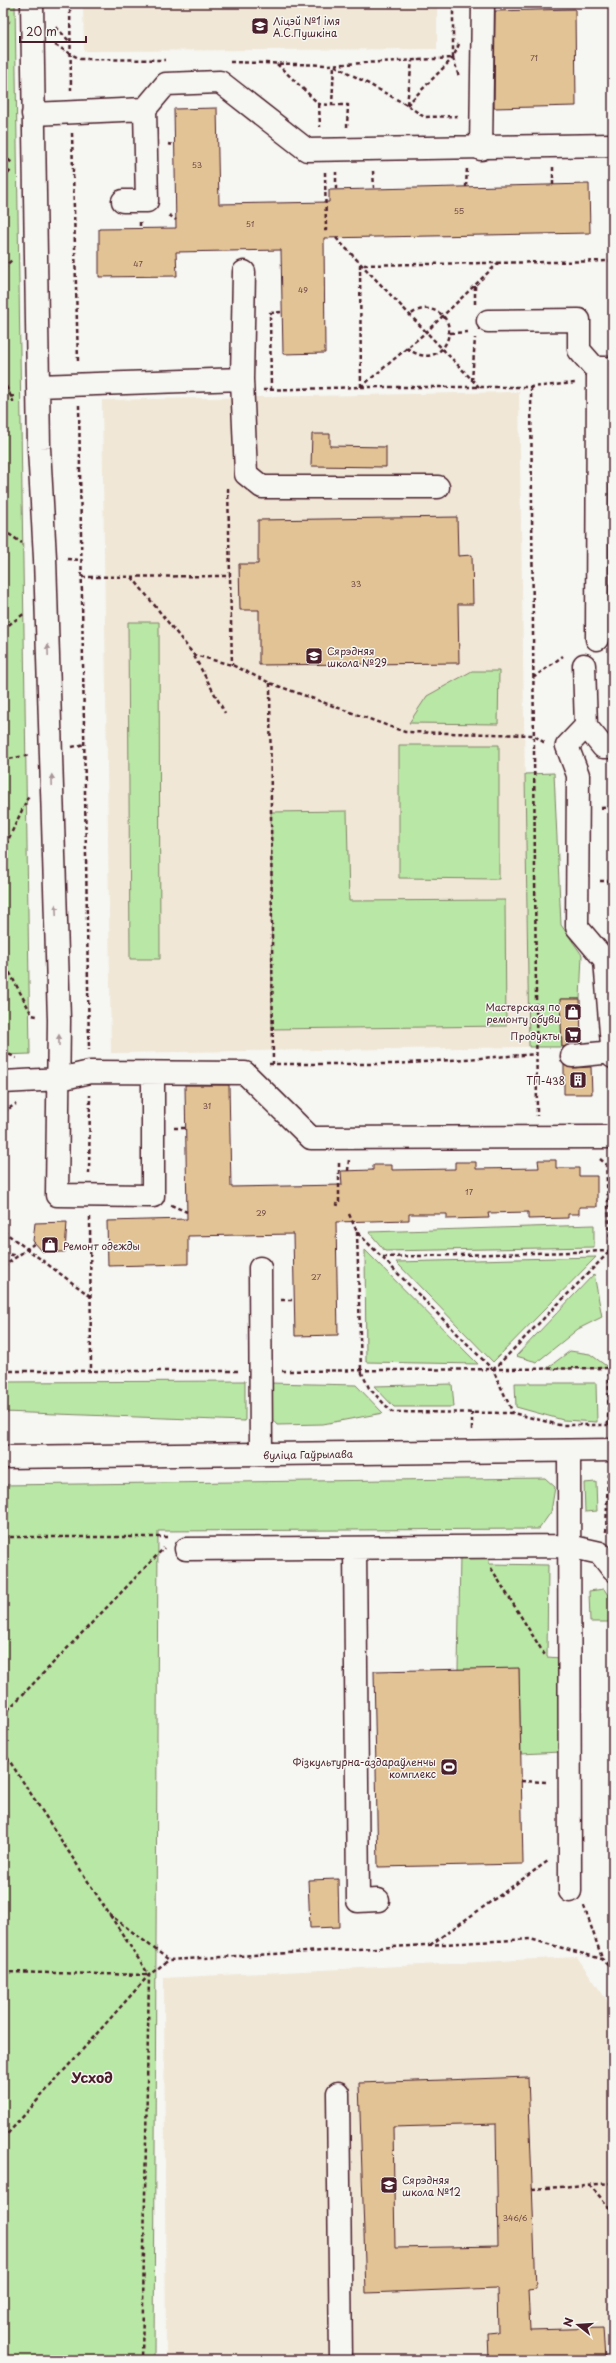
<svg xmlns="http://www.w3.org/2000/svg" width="616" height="2363" font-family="'Playpen Sans',sans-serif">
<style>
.built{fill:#f0e7d6}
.green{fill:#b9e7a5;stroke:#828368}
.building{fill:#e2c395;stroke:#4a1f2b;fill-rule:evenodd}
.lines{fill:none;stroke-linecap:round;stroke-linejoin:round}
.minor-casing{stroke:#4a1f2b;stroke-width:25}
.major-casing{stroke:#4a1f2b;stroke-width:25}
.path{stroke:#4a1f2b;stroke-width:2.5;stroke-dasharray:4 3;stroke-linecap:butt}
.minor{stroke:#f6f6f2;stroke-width:22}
.major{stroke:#f6f6f2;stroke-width:22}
.oneway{fill:#a99598}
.labels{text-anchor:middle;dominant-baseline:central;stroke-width:3;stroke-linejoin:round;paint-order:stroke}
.number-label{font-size:8px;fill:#704846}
.poi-label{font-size:10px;fill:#4a1f2b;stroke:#f6f6f2;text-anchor:start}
.street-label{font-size:10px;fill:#4a1f2b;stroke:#f6f6f2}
.district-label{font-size:14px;font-weight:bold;fill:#4a1f2b;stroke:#f6f6f2}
</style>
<rect width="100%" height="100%" fill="#f6f6f2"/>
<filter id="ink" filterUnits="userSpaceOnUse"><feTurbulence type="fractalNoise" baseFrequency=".025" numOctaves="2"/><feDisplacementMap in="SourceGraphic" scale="8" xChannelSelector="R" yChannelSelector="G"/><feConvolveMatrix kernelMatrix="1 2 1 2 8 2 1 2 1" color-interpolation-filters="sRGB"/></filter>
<g filter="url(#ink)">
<path class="built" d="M83,3h354v46l-353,2z
M519,392l10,655 -418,6 -9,-653z
M577,1957l36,52v351h-447l-2,-382z"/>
<path class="green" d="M3,3h12l15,1051 -27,1z
M155,3h175v1z
M128,622h31l1,337h-30z
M472,671h27l-1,53 -89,-1 18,-27z
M399,745h100v134l-100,-1z
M554,773l7,152 21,30 -2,44h-19l1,48h-33l-4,-273z
M347,811l2,90 156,-1 1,126 -234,3 -1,-217z
M594,1225v22l-209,4 -16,-19z
M365,1250l113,114 -112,-2z
M596,1257l-103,105 -97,-100z
M594,1274l8,43 -24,12 -41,33 -21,-6z
M570,1351l20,3 19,14 -63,1z
M245,1381v40l-242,-9v-30z
M269,1383l87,2 27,28 -60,11 -46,1 -8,-9z
M515,1383h81l1,39 -34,-2 -47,-13z
M452,1384l2,23h-60l-20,-21z
M545,1478l10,9 -4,25 -12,17 -381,2 -4,829h-151v-875z
M596,1482l1,29 -12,1 -1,-29z
M460,1556l29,1v7l59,1 -1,92 14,1 -1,94 -39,2 -2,-85 -61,1z
M604,1589l9,14v19h-23l-1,-31z"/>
<path class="building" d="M575,9l1,97 -82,2 1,-97z
M217,108l2,96 110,-2v-12l260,-6 1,49 -266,5 1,115 -42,1 -2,-104 -105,2 1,24 -78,1v-48l77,-1 -2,-119z
M312,434h18v12l56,1v20l-75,-1z
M457,517l1,39 14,-1 1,49h-15l1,59 -200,2v-55h-19l-1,-46h19v-44z
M560,999h20l1,44 -19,4z
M564,1065l9,3 18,-1 1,27h-28z
M185,1085h44l2,102 111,-2 -1,-14 32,-1v-5h19v5l63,-1v-7h21v7l63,-1 -1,-8h18v8h23v8h18v31h-18v7h-11v4l-40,1v-7l-40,1 1,5 -42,1v-5h-38v6l-73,2 2,113 -43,1 -2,-102 -105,2v28l-80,2 -1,-45 80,-2z
M67,1222l-2,30h-22l-10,-11 2,-18z
M519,1668l4,196 -145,3 -4,-196z
M338,1879l1,48 -29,1 -2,-48z
M528,2077l8,212 -8,1 2,40 73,-2 2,32h-116l-1,-27 10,-1 -1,-44 -131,5 -7,-210zM496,2124l2,122 -103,2 -2,-121z"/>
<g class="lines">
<g class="minor-casing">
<path id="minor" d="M32,3l7,445 6,110 14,462 -2,175 96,1v-123
M33,114l112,-5 21,-25 54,-2 87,68 306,-5
M481,149l2,-146
M123,201h24l-2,-92
M488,321l91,-1v30l14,16 5,2
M242,379l4,95 16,13h176
M38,386l204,-7 2,-107
M597,639l1,-271h15
M584,665l2,61 -19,20 11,29 -1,152 28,33
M586,726l17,21h10
M613,959l-8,1 8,97
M572,1056l41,-4
M3,1082l57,-3 30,-7 155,1 66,65 302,-1
M260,1268l1,186
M569,1451l1,440
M355,1548l3,353 20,-1
M186,1549l383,-3 31,7 13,17
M338,2093l3,267"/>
</g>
<g class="major-casing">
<path id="major" d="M3,1457l610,-7"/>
</g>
<path class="path" d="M70,3l1,87
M3,19l7,3
M56,27l14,15
M55,45l25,14 85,1
M453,58l6,19
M230,62l97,3 126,-7v-55
M277,64l42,40 13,1 2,-40 73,40 17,12 35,-1
M319,104l1,23
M407,104l5,-43
M332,105h16l-1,22
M407,105l46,-47 6,-14
M72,133l6,229
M168,144l6,1
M3,155l9,8
M553,167v18
M373,171l1,17
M3,179l9,-10
M466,187l1,-19
M336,189v-17
M169,215l7,5
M140,222v6
M324,230h2l-1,-58
M336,238l143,149
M3,268l10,-9
M475,286v19
M450,333l19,-1
M407,348c37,29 61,-32 22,-39 -7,-1 -15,2 -20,7
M3,380l12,25
M472,381l3,-43
M361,387l-1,-122 253,-4
M361,387l64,-54 73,-70
M531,387l6,729
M263,390l98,-3h170l45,-4
M271,390l-1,-77 12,-1
M3,397l13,-1
M79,405l10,645
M228,488l4,177
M3,530l19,13
M67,559l15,1
M82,577l148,-1
M132,577l62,78 38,10 38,18 135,49 128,3 12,8
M3,629l22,-16
M194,656l31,57
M533,678l30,-22
M270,683l3,381
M72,747l13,-3
M3,760l27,-5
M601,808l11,-1
M3,851l26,-56
M600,881h11
M3,960l29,55 5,1
M3,1051l13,7
M269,1064h127l141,-10
M3,1112l13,-8
M3,1118l4,-9
M174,1128h12
M600,1159l6,5 7,136
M348,1171l1,-12
M89,1174l1,-79
M335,1204l4,1v-45
M171,1205l16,7
M349,1214l8,18 136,138 20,43
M90,1217l1,153
M3,1231l87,65
M357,1232l4,139 8,17 23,24 121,1 46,12h49
M3,1253l14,3
M383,1257l227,-6
M3,1267l32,-24
M281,1300h14
M493,1370l117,-119
M3,1371h236
M282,1371l331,-3
M608,1425l1,-57 4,-16
M472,1430v-17
M606,1532l2,-59
M3,1537h165
M491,1568l55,89
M3,1715l161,-167
M3,1751l146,224 -7,385
M521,1781l26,1
M584,1906l18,52
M109,1914l60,46
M430,1945l118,-84
M3,1972l146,3
M3,2139l146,-164 20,-15 361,-21 72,20 11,10
M589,2184l24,28
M532,2189l81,-6"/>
<use href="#minor" class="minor"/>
<use href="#major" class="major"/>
</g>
<defs><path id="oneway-solid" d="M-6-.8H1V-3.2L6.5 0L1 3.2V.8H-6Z"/></defs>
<g class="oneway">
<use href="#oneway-solid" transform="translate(48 650) rotate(-92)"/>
<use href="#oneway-solid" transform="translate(52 780) rotate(-92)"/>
<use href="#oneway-solid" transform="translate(56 910) rotate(-92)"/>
<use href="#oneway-solid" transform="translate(59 1040) rotate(-90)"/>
</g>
</g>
<defs>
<g id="school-square" transform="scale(0.9)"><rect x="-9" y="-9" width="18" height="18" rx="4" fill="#4a1f2b" stroke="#f6f6f2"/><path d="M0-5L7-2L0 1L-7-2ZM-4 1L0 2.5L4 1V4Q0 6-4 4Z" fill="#fff"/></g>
<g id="shop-square" transform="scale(0.9)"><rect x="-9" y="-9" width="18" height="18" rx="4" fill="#4a1f2b" stroke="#f6f6f2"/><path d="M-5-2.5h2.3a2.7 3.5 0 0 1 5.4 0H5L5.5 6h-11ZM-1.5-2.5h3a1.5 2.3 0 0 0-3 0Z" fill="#fff"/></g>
<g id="supermarket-square" transform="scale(0.9)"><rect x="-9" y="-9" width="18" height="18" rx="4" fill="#4a1f2b" stroke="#f6f6f2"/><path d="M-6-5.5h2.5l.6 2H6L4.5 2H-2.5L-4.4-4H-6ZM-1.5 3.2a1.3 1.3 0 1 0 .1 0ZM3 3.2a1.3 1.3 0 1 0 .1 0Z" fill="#fff"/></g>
<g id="building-square" transform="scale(0.9)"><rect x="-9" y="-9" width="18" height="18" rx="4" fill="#4a1f2b" stroke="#f6f6f2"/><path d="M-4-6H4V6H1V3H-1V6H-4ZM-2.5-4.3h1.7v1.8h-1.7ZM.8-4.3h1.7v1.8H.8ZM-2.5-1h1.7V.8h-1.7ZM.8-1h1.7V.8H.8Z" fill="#fff"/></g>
<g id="stadium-square" transform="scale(0.9)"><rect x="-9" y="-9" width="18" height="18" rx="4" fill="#4a1f2b" stroke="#f6f6f2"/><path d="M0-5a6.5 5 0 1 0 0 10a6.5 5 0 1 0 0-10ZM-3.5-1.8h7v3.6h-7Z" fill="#fff"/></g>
</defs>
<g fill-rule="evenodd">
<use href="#school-square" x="260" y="26"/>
<use href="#school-square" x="314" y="656"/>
<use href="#shop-square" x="573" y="1012"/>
<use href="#supermarket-square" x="573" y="1035"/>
<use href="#building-square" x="578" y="1080"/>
<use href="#shop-square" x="50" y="1245"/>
<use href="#stadium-square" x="449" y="1767"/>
<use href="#school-square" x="389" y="2185"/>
</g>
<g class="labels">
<g class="number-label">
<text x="534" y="58">71</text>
<text x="197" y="165">53</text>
<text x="459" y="211">55</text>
<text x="250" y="224">51</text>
<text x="138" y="264">47</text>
<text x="303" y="290">49</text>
<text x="356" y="584">33</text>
<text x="207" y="1106">31</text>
<text x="469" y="1192">17</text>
<text x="261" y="1213">29</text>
<text x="316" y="1277">27</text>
<text x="515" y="2218">346/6</text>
</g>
<g class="poi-label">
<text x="273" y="20">Ліцэй №1 імя<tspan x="273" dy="12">А.С.Пушкіна</tspan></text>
<text x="327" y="650">Сярэдняя<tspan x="327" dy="12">школа №29</tspan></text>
<text x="560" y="1006" text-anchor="end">Мастерская по<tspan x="560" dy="12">ремонту обуви</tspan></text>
<text x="560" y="1035" text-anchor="end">Продукты</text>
<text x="565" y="1080" text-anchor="end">ТП-438</text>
<text x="63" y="1245">Ремонт одежды</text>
<text x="436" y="1761" text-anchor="end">Фізкультурна-аздараўленчы<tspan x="436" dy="12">комплекс</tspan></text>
<text x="402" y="2179">Сярэдняя<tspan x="402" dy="12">школа №12</tspan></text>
</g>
<g class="street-label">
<text transform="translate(308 1454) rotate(-1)">вуліца Гаўрылава</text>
</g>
<g class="district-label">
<text x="92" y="2077">Усход</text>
</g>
</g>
<rect width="616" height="2363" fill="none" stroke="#f6f6f2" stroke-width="16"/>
<rect x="8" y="8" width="600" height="2347" fill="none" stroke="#4a1f2b" stroke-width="1.5" filter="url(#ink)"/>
<g transform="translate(578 2325) rotate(287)" stroke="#f6f6f2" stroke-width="3" paint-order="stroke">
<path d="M0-3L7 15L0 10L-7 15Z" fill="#4a1f2b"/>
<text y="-6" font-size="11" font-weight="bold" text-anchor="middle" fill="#4a1f2b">N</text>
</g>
<path d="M20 36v6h66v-6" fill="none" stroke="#4a1f2b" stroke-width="2"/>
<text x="26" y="36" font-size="12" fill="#4a1f2b" stroke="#f6f6f2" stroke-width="3" paint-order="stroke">20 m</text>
</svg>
